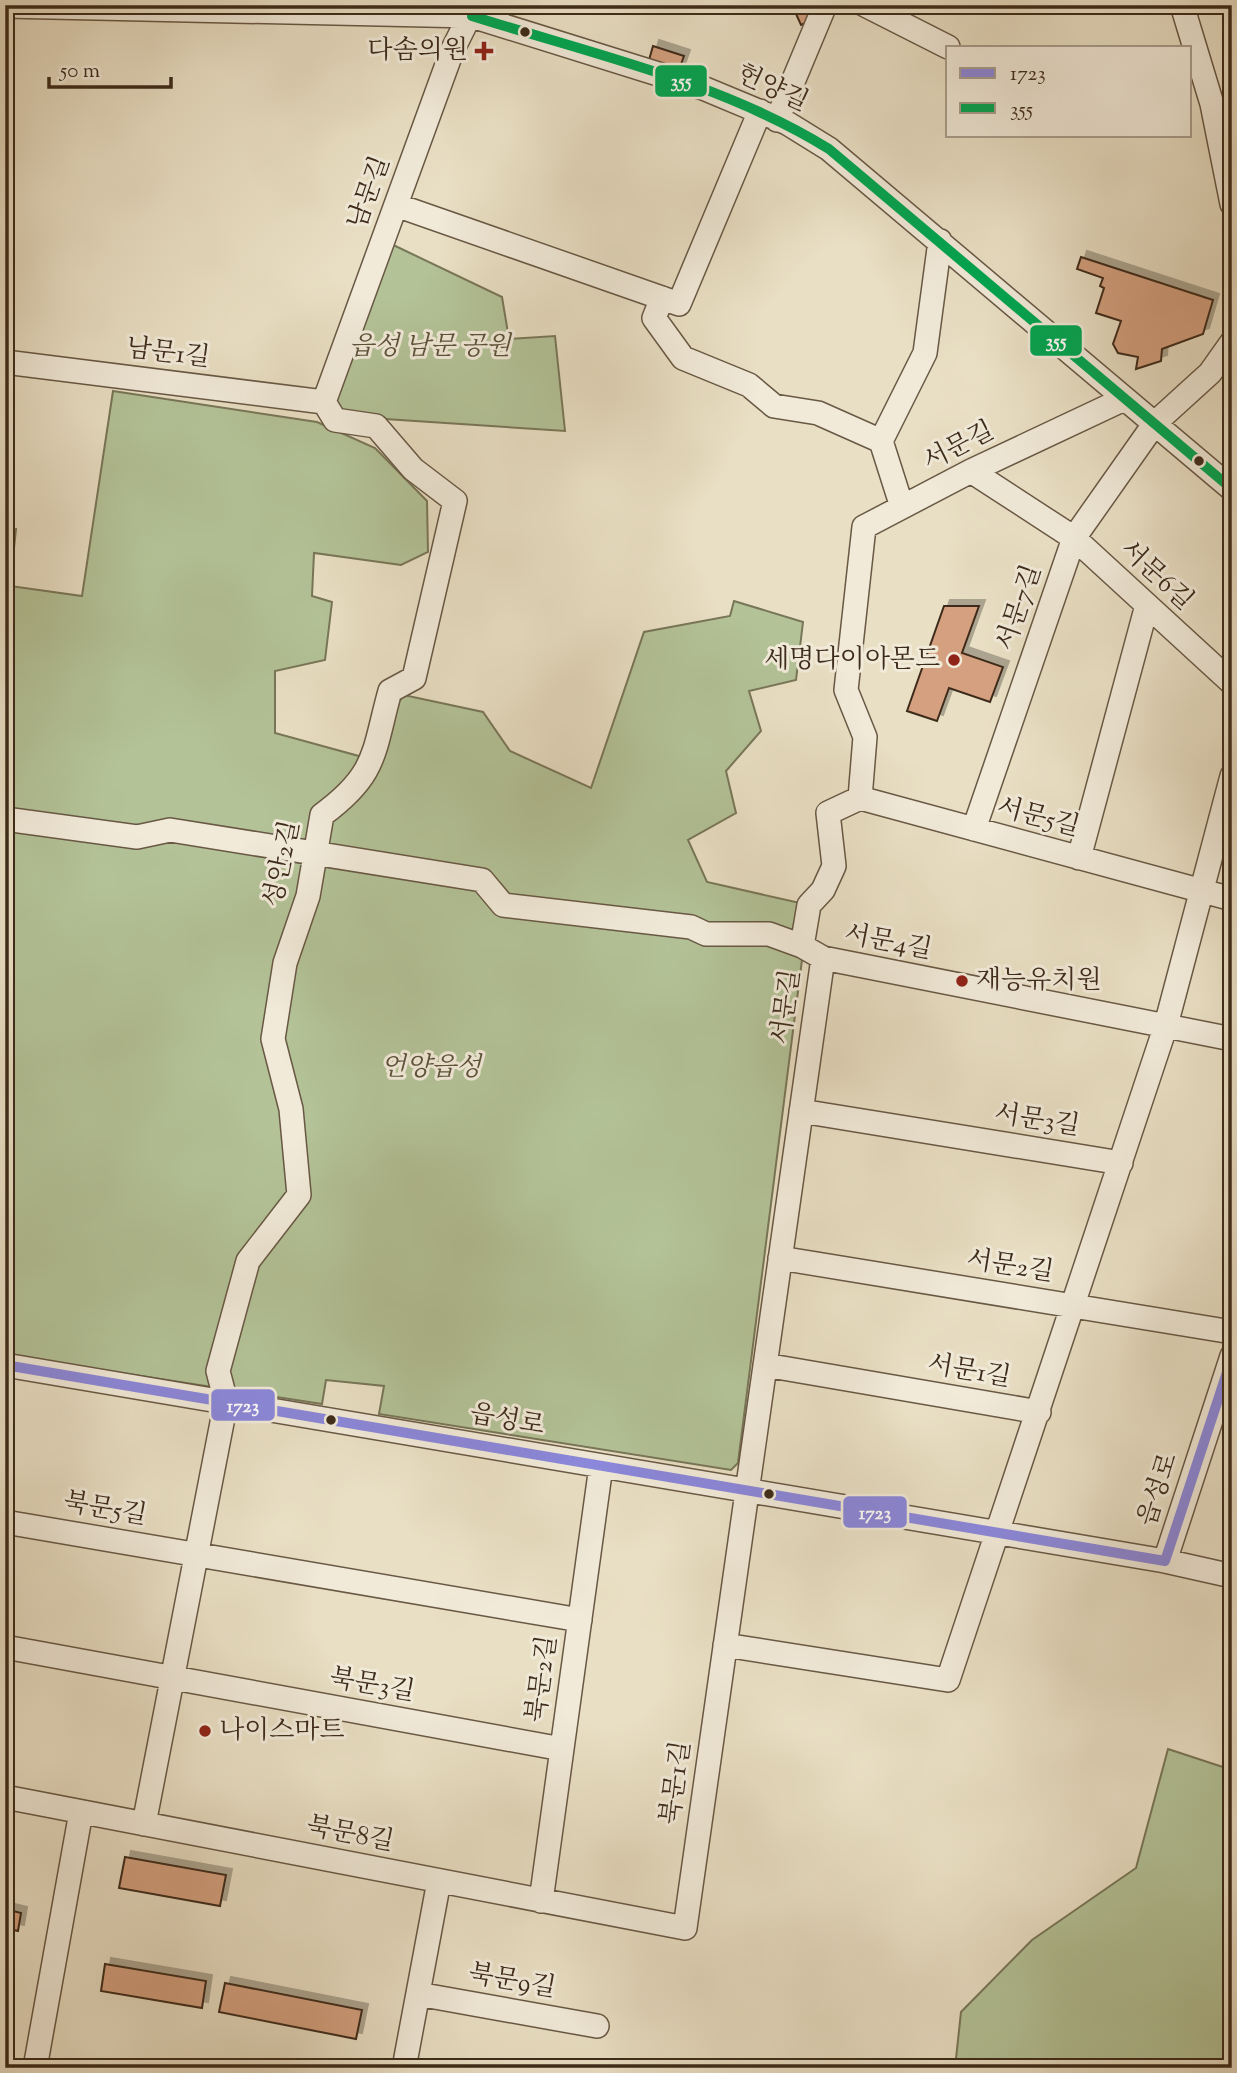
<svg xmlns="http://www.w3.org/2000/svg" width="1237" height="2073" font-family="'Sorts Mill Goudy','Noto Serif KR',serif">
<style>
.green{fill:#b3c297;stroke:#787658;stroke-width:2}
.building{fill:#d4a07f;stroke:#3d2b1a;stroke-width:2;filter:url(#shadow)}
.lines{fill:none;stroke-linecap:round;stroke-linejoin:round}
.minor-casing{stroke:#685844;stroke-width:26}
.minor{stroke:#f1ead9;stroke-width:23}
.bus-1-casing{stroke:#f1ead9;stroke-width:16}
.bus-2-casing{stroke:#f1ead9;stroke-width:16}
.bus-1{stroke:#8b88dd;stroke-width:10}
.bus-2{stroke:#00a651;stroke-width:10}
.bus-dot{fill:#3d2b1a;stroke:#f1ead9;stroke-width:2.5}
.poi-dot{fill:#8f2418;stroke:#f1ead9;stroke-width:2.5}
.labels{text-anchor:middle;dominant-baseline:central;stroke-width:6;stroke-linejoin:round;paint-order:stroke}
.poi-label{font-size:26px;fill:#3d2b1a;stroke:#f1ead9;text-anchor:end}
.street-label{font-size:26px;fill:#3d2b1a;stroke:#f1ead9}
.park-label{font-size:26px;font-style:italic;fill:#5a5139;stroke:#f1ead9}
.line-badge{stroke:#f1ead9;stroke-width:2.5}
.badge-label{font-size:19px;text-anchor:middle;font-weight:bold;fill:#fff}
</style>
<defs>
<filter id="shadow"><feDropShadow dx="6" dy="-6" stdDeviation="0" flood-color="#0004"/></filter>
</defs>
<rect width="100%" height="100%" fill="#e9dfc4"/>
<filter id="stains"><feTurbulence type="fractalNoise" baseFrequency=".00286" numOctaves="4"/><feColorMatrix values="0 0 0 0 .2 0 0 0 0 .09 0 0 0 0 .02 0 0 0 .5 -.17"/></filter>
<radialGradient id="worn" r=".72"><stop offset=".6" stop-color="#630" stop-opacity="0"/><stop offset="1" stop-color="#630" stop-opacity=".3"/></radialGradient>
<path class="green" d="M387,242l115,55 7,42 46,-3 10,95 -225,-15 -8,-17z
M113,391l204,31 58,26 52,53 1,51 -27,13 -87,-12 -2,43 20,6 -7,58 -50,11v62l84,23 45,-61 79,17 27,39 81,37 53,-156 86,-16 4,-15 69,21 -7,58 -47,11 12,40 -35,40 10,42 -48,27 19,42 102,23 -71,558 -7,7 -352,-56 5,-28 -58,-6 -4,24 -317,-49v-823l11,-3 -6,57 72,10z
M1168,1749l64,21v298h-277l6,-56 71,-72 104,-72z"/>
<path class="building" d="M792,5h18l3,5 -1,10 -11,5z
M653,46l31,10 -5,14 -30,-10z
M1081,257l132,43 -10,34 -41,15 -1,12 -25,8 2,-12 -20,-4 -5,-9 8,-23 -25,-8 8,-25 -4,-2 3,-8 -26,-9z
M944,606h35l-17,47 41,14 -13,35 -41,-14 -12,33 -30,-10z
M125,1857l101,18 -6,31 -101,-18z
M5,1909l16,4 -3,18 -13,-3z
M105,1964l101,17 -4,27 -101,-17z
M225,1983l137,27 -6,29 -137,-27z"/>
<g class="lines">
<g class="minor-casing">
<path id="minor" d="M865,5l83,42
M1182,5l30,99 20,100
M5,6l467,10 231,72 84,35 42,26 403,340
M777,120l48,-115
M396,205l283,99 81,-193
M662,298l-8,20 29,40 66,27 25,21 44,7 63,28
M5,362l319,40
M1124,399l-153,72 -107,56 -18,163 19,47 -5,61 -32,15 6,53 -11,24 -14,15 -7,41 21,12 409,81
M324,402l128,-351 23,-46
M971,471l103,67 158,145
M902,507l-21,-66 44,-88 15,-112
M860,798l372,101
M5,819l132,18 33,-7 312,50 21,25 188,22 15,7h63l33,12
M974,829l100,-291 81,-115 55,-50 22,-31
M1079,858l68,-253
M801,1111l320,52
M780,1258l452,74
M5,1365l1160,196 67,15
M765,1365l274,47
M5,1522l575,98
M1165,1561l67,-205
M725,1645l223,35 218,-655 66,-249
M5,1647l557,102
M5,1797l680,131 138,-970
M144,1824l82,-422 -8,-31 30,-110 51,-66 -8,-86 -18,-70 12,-76 23,-67 14,-81c56,-41 51,-63 68,-124l24,-13 41,-177 -42,-32 -37,-43 -41,-6 -11,-18
M541,1901l60,-435
M418,1994l179,32
M35,2068l46,-256
M404,2068l35,-187"/>
</g>
<use href="#minor" class="minor"/>
<g class="bus-1-casing">
<path id="bus-1" d="M5,1365l1160,196
M1165,1561l67,-204"/>
</g>
<g class="bus-2-casing">
<path id="bus-2" d="M475,5l-3,11c120,38 249,66 357,133l403,340"/>
</g>
<use href="#bus-1" class="bus-1"/>
<use href="#bus-2" class="bus-2"/>
</g>
<g class="bus-dot">
<circle cx="525" cy="32" r="6"/>
<circle cx="1199" cy="461" r="6"/>
<circle cx="331" cy="1420" r="6"/>
<circle cx="769" cy="1494" r="6"/>
</g>
<g class="poi-dot">
<path d="M480.5 40.5h7v7h7v7h-7v7h-7v-7h-7v-7h7z"/>
<circle cx="954" cy="660" r="7"/>
<circle cx="962" cy="981" r="7"/>
<circle cx="205" cy="1731" r="7"/>
</g>
<g class="labels">
<g class="poi-label">
<text x="468" y="51">다솜의원</text>
<text x="940" y="660">세명다이아몬드</text>
<text x="976" y="981" text-anchor="start">재능유치원</text>
<text x="219" y="1731" text-anchor="start">나이스마트</text>
</g>
<g class="street-label">
<text transform="translate(772 89) rotate(25)">헌양길</text>
<text transform="translate(370 193) rotate(-70)">남문길</text>
<text transform="translate(168 354) rotate(7)">남문1길</text>
<text transform="translate(959 447) rotate(-27)">서문길</text>
<text transform="translate(1156 576) rotate(43)">서문6길</text>
<text transform="translate(1020 608) rotate(-71)">서문7길</text>
<text transform="translate(1038 818) rotate(15)">서문5길</text>
<text transform="translate(283 864) rotate(-78)">성안2길</text>
<text transform="translate(888 943) rotate(11)">서문4길</text>
<text transform="translate(787 1007) rotate(-82)">서문길</text>
<text transform="translate(1037 1121) rotate(9)">서문3길</text>
<text transform="translate(1010 1267) rotate(9)">서문2길</text>
<text transform="translate(969 1372) rotate(10)">서문1길</text>
<text transform="translate(507 1421) rotate(10)">읍성로</text>
<text transform="translate(1159 1490) rotate(-72)">읍성로</text>
<text transform="translate(105 1510) rotate(10)">북문5길</text>
<text transform="translate(543 1679) rotate(-82)">북문2길</text>
<text transform="translate(372 1686) rotate(10)">북문3길</text>
<text transform="translate(677 1783) rotate(-82)">북문1길</text>
<text transform="translate(350 1835) rotate(11)">북문8길</text>
<text transform="translate(512 1982) rotate(10)">북문9길</text>
</g>
<g class="park-label">
<text x="430" y="347">읍성 남문 공원</text>
<text x="431" y="1068">언양읍성</text>
</g>
</g>
<g class="line-badge">
<rect x="654" y="64" width="54" height="34" rx="7" fill="#00a651"/>
<rect x="1029" y="324" width="54" height="33" rx="7" fill="#00a651"/>
<rect x="210" y="1388" width="66" height="34" rx="7" fill="#8b88dd"/>
<rect x="842" y="1495" width="66" height="34" rx="7" fill="#8b88dd"/>
</g>
<g class="badge-label">
<text x="681" y="87">355</text>
<text x="1056" y="347">355</text>
<text x="243" y="1412">1723</text>
<text x="875" y="1519">1723</text>
</g>
<rect width="1237" height="2073" fill="none" stroke="#e9dfc4" stroke-width="28"/>
<rect x="7" y="7" width="1223" height="2059" fill="none" stroke="#3d2b1a" stroke-width="3.5"/>
<rect x="14" y="14" width="1209" height="2045" fill="none" stroke="#3d2b1a" stroke-width="2"/>
<rect x="946" y="46" width="245" height="91" fill="#f1ead9" stroke="#a99e8d" stroke-width="2"/>
<rect x="960" y="68" width="35" height="10" fill="#8b88dd" stroke="#a99e8d" stroke-width="2"/>
<text x="1010" y="80" font-size="21" fill="#3d2b1a">1723</text>
<rect x="960" y="103" width="35" height="10" fill="#00a651" stroke="#a99e8d" stroke-width="2"/>
<text x="1010" y="116" font-size="21" fill="#3d2b1a">355</text>
<path d="M49 77v10h122v-10" fill="none" stroke="#3d2b1a" stroke-width="3.5"/>
<text x="60" y="77" font-size="21" fill="#3d2b1a" stroke="#f1ead9" stroke-width="5" paint-order="stroke">50 m</text>
<rect width="100%" height="100%" filter="url(#stains)"/>
<rect width="100%" height="100%" fill="url(#worn)"/>
</svg>
